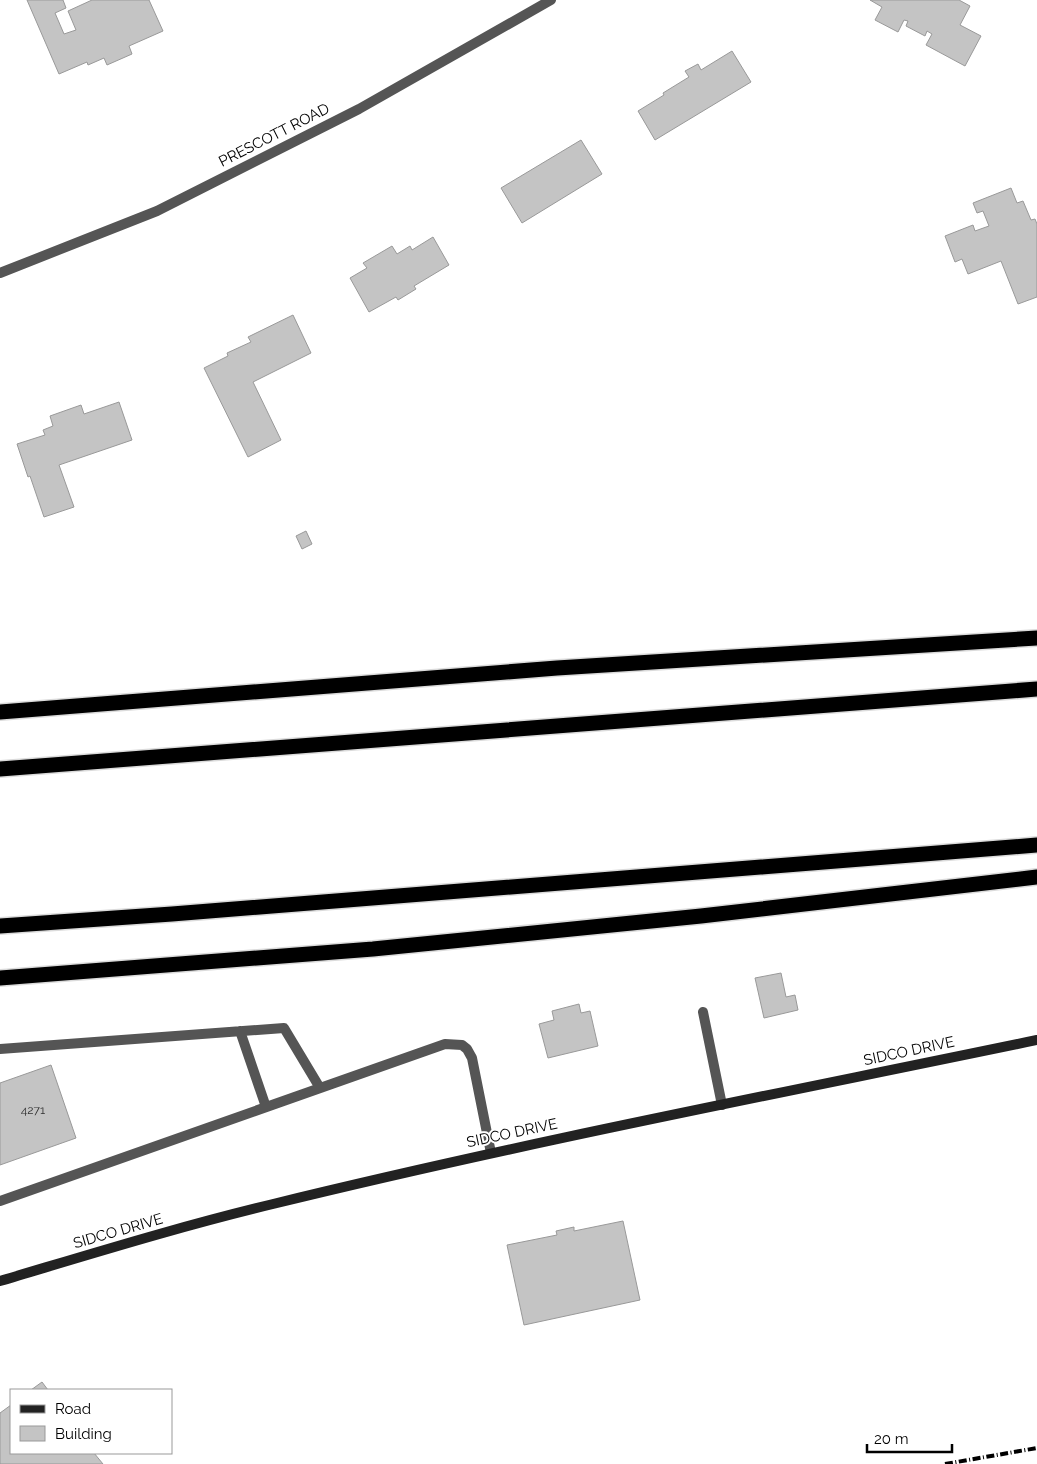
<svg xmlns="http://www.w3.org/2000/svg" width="1037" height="1464" font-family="Raleway,sans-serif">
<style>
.building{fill:#c4c4c4;stroke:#999}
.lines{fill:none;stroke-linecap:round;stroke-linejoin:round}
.highway-casing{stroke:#dbdbdb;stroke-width:18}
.lane{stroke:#555;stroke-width:10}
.street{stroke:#555;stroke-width:10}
.secondary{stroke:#222;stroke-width:10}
.highway{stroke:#000;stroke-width:15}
.rail{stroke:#000;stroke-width:4;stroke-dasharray:8 2.5 1 2.5;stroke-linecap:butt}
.labels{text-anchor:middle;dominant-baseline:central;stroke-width:4;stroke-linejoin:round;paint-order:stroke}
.number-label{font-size:12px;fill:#313131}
.street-label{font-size:15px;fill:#000;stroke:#fff}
</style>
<rect width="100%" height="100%" fill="#fff"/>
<path class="building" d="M27,0h36l3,8 -11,5 9,21 12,-4 -8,-19 24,-11h57l14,31 -34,15 3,8 -25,11 -3,-7 -16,7 -1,-3 -28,12z
M870,0h89l11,6 -10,19 21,11 -16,30 -39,-21 6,-11 -5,-3 -2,5 -19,-10 2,-5 -4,-1 -6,12 -23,-12 7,-13z
M732,51l19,31 -96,58 -17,-29 26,-16 -1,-2 26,-16 -4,-6 13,-7 3,6z
M581,140l21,34 -80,49 -21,-35z
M1011,188l6,15 6,-2 8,19 4,-1 2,5v73l-19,7 -17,-43 -33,13 -6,-15 -7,3 -10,-26 28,-11 2,6 14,-5 -6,-15 -6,2 -4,-10z
M433,237l16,28 -35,21 2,3 -18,11 -2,-3 -27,15 -19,-34 17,-10 -4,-5 29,-17 5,8 13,-8 2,4z
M293,315l18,38 -58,29 28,58 -33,17 -44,-89 24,-12 -1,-3 24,-11 -3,-5z
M119,402l13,38 -73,25 15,42 -30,10 -14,-41 -2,1 -11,-33 28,-9 -2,-5 10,-4 -3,-10 31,-11 3,9z
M306,531l6,13 -10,5 -6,-13z
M781,973l5,24 9,-2 3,15 -34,8 -9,-40z
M579,1004l2,9 9,-2 8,35 -50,12 -9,-34 15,-4 -2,-9z
M51,1065l25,73 -76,27v-82z
M623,1221l17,79 -116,25 -17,-80 50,-10 -1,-4 18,-4v4z
M42,1382l6,8h-17z
M11,1405v48h83l9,11h-103v-51z"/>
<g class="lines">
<g class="highway-casing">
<path id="highway" d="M0,712l557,-44 480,-30
M0,769l1037,-80
M0,926l172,-12 865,-69
M0,978l373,-29 328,-33 336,-39"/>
</g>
<path class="lane" d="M703,1012l19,93
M240,1031l26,76
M0,1049l284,-21 36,60
M0,1201l445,-157 17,1 5,4 5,9 19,95"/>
<path class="street" d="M0,273l157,-62 202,-102 192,-109"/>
<path class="secondary" d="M0,1281c91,-27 181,-55 273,-77 253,-62 509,-111 764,-164"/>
<use href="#highway" class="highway"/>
<path class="rail" d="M945,1464l92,-16"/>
</g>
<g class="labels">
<g class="number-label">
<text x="33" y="1110">4271</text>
</g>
<g class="street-label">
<text transform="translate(274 135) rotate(-27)">PRESCOTT ROAD</text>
<text transform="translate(909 1051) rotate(-12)">SIDCO DRIVE</text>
<text transform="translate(512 1133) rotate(-12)">SIDCO DRIVE</text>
<text transform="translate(118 1231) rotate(-16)">SIDCO DRIVE</text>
</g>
</g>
<rect x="10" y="1389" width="162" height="65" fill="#ffffff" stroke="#999999"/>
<rect x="20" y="1405" width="25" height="8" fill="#222222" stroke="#999999"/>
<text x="55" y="1414" font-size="15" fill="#000000">Road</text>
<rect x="20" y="1426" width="25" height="15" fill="#c4c4c4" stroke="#999999"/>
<text x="55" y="1439" font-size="15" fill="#000000">Building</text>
<path d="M867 1444v8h85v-8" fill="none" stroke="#000000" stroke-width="2.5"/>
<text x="874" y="1444" font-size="15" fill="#000000" stroke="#ffffff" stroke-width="4" paint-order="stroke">20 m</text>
</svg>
